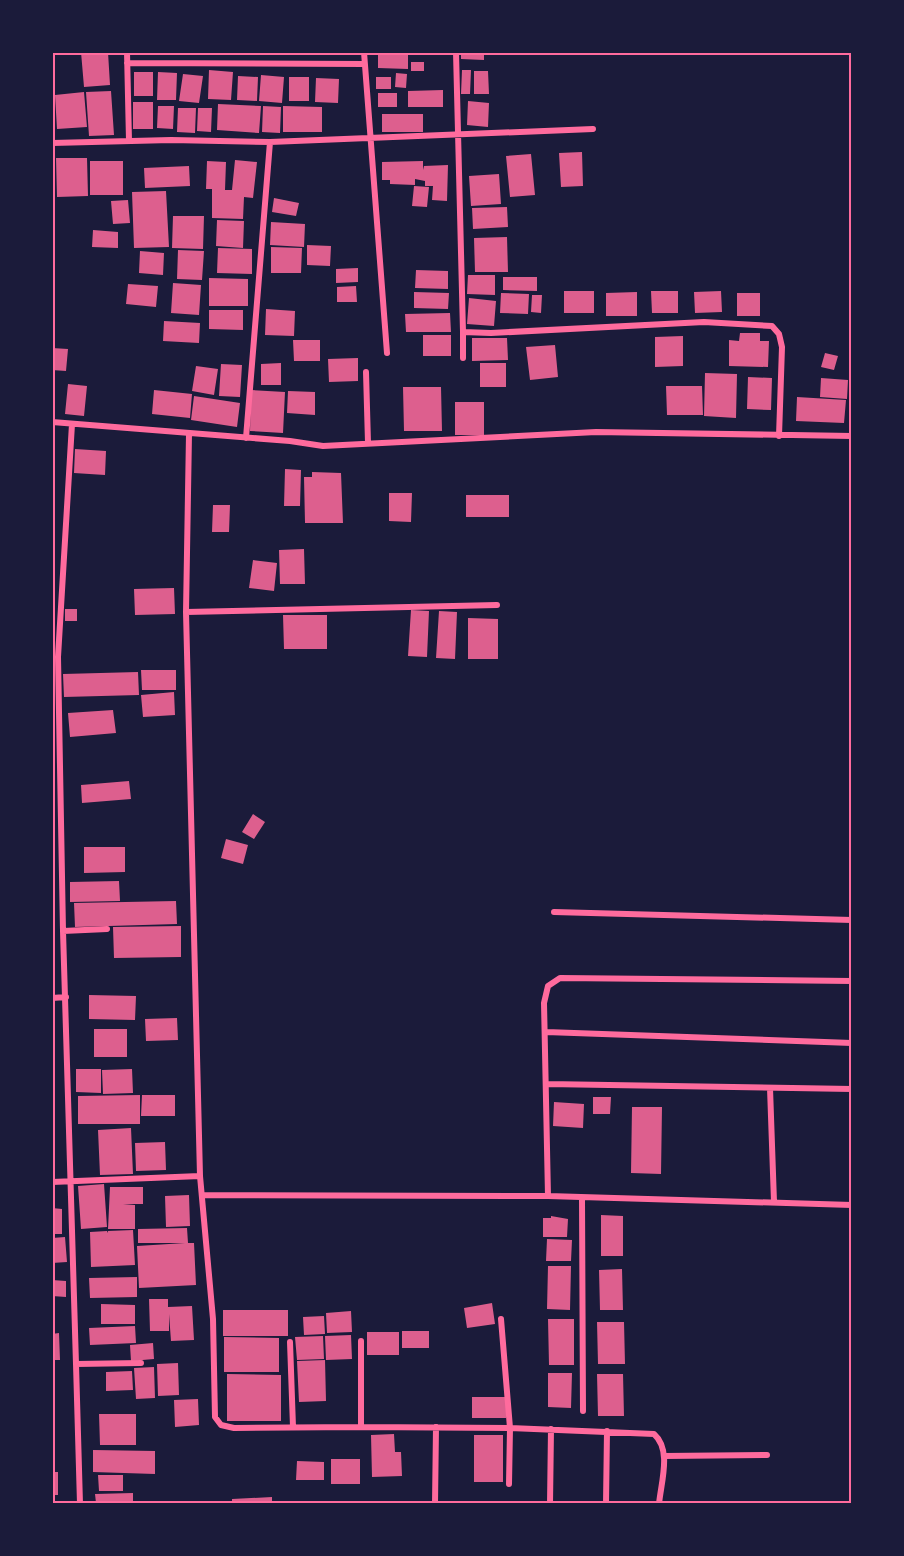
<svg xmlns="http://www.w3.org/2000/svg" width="904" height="1556" font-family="Commissioner,sans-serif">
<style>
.building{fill:#dd5f8e}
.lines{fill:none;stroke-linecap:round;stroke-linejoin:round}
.minor{stroke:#ff6b9d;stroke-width:6}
.neatline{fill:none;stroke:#ff6b9d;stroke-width:2}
</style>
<rect width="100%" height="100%" fill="#1b1b3a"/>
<path class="building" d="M81,52h27l2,33 -26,2z
M378,52h30v17l-30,-1z
M461,52h23v8l-23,-1z
M411,62h13v9h-13z
M209,70l24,2 -2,28 -23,-1z
M462,70h9l-1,24h-9z
M474,71h14l1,23h-15z
M134,72h19v24h-19z
M158,72l19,1 -1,27h-19z
M396,73l11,1 -1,14 -11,-1z
M183,74l20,2 -4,27 -20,-2z
M261,75l23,2 -2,26 -23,-2z
M238,76l20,1 -1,24 -20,-1z
M289,77h20v24h-20z
M376,77h15v12h-15z
M316,78l23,1 -1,24 -23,-1z
M443,90v17h-35v-16z
M111,91l3,44 -25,1 -3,-44z
M84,92l3,35 -30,2 -2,-34z
M378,93h19v14h-19z
M468,101l21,2 -1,24 -21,-2z
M133,102h20v27h-20z
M218,104l43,2 -2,27 -42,-3z
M158,106h16l-1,23 -16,-1z
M263,106l18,1 -1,26 -18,-1z
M283,106l39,1v25h-39z
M178,108h18l-1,25 -18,-1z
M198,108h14l-1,24 -14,-1z
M382,114h41v18h-41z
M582,152l1,34 -22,1 -2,-34z
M531,154l4,41 -25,2 -4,-41z
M56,158h31l1,38 -31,1z
M235,160l22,2 -4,36 -9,-1 -1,22 -31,-1v-29h-6l1,-28 19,1 -1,28h7z
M90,161h33v34h-33z
M423,161v9l1,-4 24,-1 -1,36 -15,-1 1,-14h-8v-5l-10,-2v6l-25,-1v-4h-8v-18z
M189,166l1,20 -45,2 -1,-20z
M499,174l2,30 -30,2 -2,-30z
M414,186l15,1 -2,20 -15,-1z
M166,191l3,56 -35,1 -2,-56z
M274,198l25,5 -3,13 -24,-4z
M128,200l2,23 -17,1 -2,-23z
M507,207l1,20 -35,2 -1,-21z
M173,216h31l-1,33 -31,-1z
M217,220l27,1 -1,27 -27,-2z
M271,222l34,2 -1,23 -34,-2z
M93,230l25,2v16l-26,-1z
M507,237l1,35h-33l-1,-34z
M307,245l24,1 -1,20 -23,-1z
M271,247l31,1 -1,25h-30z
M218,248l34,1v25l-35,-1z
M178,250l26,1 -2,29 -25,-1z
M140,251l24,2 -1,22 -24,-2z
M358,268v14l-22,1v-14z
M416,270l32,1v18l-33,-1z
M468,275h27v20l-28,-1z
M503,277h34v14l-34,-1z
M209,278l39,1v27h-39z
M173,283l28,2 -2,30 -28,-2z
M128,284l30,2 -2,21 -30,-3z
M356,286l1,16h-20v-15z
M564,291h30v22h-30z
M651,291h27v22h-26z
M721,291l1,21 -27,1 -1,-21z
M414,292l35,1 -1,16 -34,-1z
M637,292v24h-31v-23z
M501,293l28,1 -1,20 -28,-1z
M737,293h23v23h-23z
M532,295h10l-1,18 -10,-1z
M469,298l27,3 -2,25 -27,-2z
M266,309l29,2 -1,25 -29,-1z
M209,310h34v20l-34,-1z
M450,313l1,19h-45l-1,-18z
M164,321l36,2 -1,20 -36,-2z
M740,333h20v8h9l-1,26 -39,-1v-26l10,1z
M423,335h28v21h-28z
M683,336v30l-28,1v-30z
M472,338h35l1,22 -36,1z
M293,340h27v21h-26z
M555,345l3,32 -28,3 -4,-33z
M52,348l16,1 -2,22 -14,-1z
M825,353l13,3 -4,14 -13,-3z
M358,358v23l-29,1 -1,-23z
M281,363v22h-20v-21z
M480,363h26v24h-26z
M221,364l21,1 -2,32 -21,-1z
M196,366l22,3 -4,26 -22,-4z
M705,373l32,1 -1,44 -32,-2z
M748,377l24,1 -1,32 -24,-1z
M821,378l27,2 -1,19 -27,-2z
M68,384l19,2 -3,30 -19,-2z
M666,386h36l1,29h-36z
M403,387h38l1,44h-38z
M154,390l38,4 -2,24 -38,-4z
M251,390l34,2 -2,41 -33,-2z
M288,391l27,1v23l-28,-2z
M194,396l46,7 -3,24 -46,-7z
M797,397l49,3 -2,23 -48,-2z
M455,402h29v33h-29z
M75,449l31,2 -1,24 -31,-2z
M285,469l16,1 -1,36h-16z
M312,472l29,1 2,50h-38l-1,-46h8z
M389,493h23l-1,29 -22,-1z
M466,495h43v22h-43z
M213,505h17l-1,27h-17z
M304,549l1,35h-25l-1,-34z
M253,560l24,3 -3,28 -25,-3z
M174,588l1,26 -40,1 -1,-26z
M65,609h12v12h-12z
M411,610l18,1 -2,46 -19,-1z
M439,611l18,1 -2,47 -19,-1z
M283,615h44v34h-43z
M468,618l30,1v40h-30z
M141,670h35v20h-34z
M138,672l1,23 -75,2 -1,-23z
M174,692l1,23 -32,2 -2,-22z
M113,710l3,23 -46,4 -2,-24z
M129,781l2,18 -49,4 -1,-18z
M253,814l12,8 -11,17 -12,-7z
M226,839l22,6 -5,19 -22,-6z
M84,847h41v25l-41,1z
M119,881l1,20 -50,1v-20z
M176,901l1,23 -102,3 -1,-24z
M181,926v31l-67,1 -1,-31z
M89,995l47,1 -1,24 -46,-1z
M177,1018l1,22 -32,1 -1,-22z
M94,1029h33v28h-33z
M76,1069h25v24l-25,-1z
M132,1069l1,24 -30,1 -1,-24z
M140,1095v29h-62v-28z
M142,1095h33v21h-34z
M593,1097h18l-1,17h-17z
M554,1102l30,2 -1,24 -30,-2z
M632,1107h30l-1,67 -30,-1z
M131,1128l2,46 -33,1 -2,-45z
M165,1142l1,28 -30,1 -1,-28z
M104,1184l3,43 -26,2 -3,-43z
M110,1187h33v17h-20l12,1v24h-27z
M189,1195l1,31 -24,1 -1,-31z
M52,1208l10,1v25h-10z
M601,1215l22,1v40h-22z
M551,1216l17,3 -1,18h-24v-19h8z
M187,1228l1,15h6l2,42 -57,3 -2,-42 48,-3h-47v-14z
M133,1230l2,35 -44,2 -1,-35 17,-1 1,2v-2z
M65,1237l2,25 -15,1v-25z
M547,1239l25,1 -1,21h-25z
M548,1266h23l-1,44 -23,-1z
M622,1269l1,41h-23l-1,-40z
M137,1277v20l-47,1 -1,-20z
M52,1280l14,1v16l-14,-1z
M149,1299h19v8l24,-1 2,34 -23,1 -2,-27v17h-19z
M492,1303l3,21 -28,4 -3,-20z
M101,1304l34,1v19h-34z
M223,1310h65v26h-65z
M351,1311l1,21 -25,1 -1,-20z
M324,1316l1,18 -21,1 -1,-18z
M548,1319h26v46h-25z
M597,1322h27l1,42h-27z
M135,1326l1,17 -46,2 -1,-17z
M402,1331h27v17h-27z
M367,1332h32v23h-32z
M59,1333l1,27h-8v-26z
M351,1335l1,24 -26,1 -1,-24z
M323,1336l1,23 -27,1 -2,-23z
M224,1337l55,1v34h-55z
M153,1343l1,16 -23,2 -1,-16z
M325,1360l1,41 -27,1 -2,-41z
M178,1363l1,32 -21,1 -1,-32z
M154,1367l1,31 -19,1 -2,-31z
M132,1371l1,19 -27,1v-19z
M548,1373h24l-1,35 -23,-1z
M227,1374l54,1v46h-54z
M597,1374h26l1,42h-26z
M472,1397h34v21h-34z
M198,1399l1,26 -24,2 -1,-27z
M99,1414h37v31h-36z
M394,1434l1,18h6l1,24 -30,1 -1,-42z
M474,1435h29v47h-29z
M93,1450l62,1v23l-62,-2z
M331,1459h29v25h-29z
M297,1461l27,1v18h-28z
M52,1472h6v23h-6z
M98,1475h25v16h-24z
M133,1493v10h-37l-1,-9z
M272,1497v6h-40v-4z"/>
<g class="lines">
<path class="minor" d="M127,52l2,89
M364,52l23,301
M456,52l7,280 28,1 213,-11 68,4 7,8 3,13 -3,89
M127,63l237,1
M52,143l119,-3 99,2 323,-13
M463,332v26
M366,372l2,71
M52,422l238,19 33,5 273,-14 256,4
M189,434l-3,178 14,564 13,143 2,98 6,8 13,3 127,-1v-86
M246,438l24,-296
M186,612l311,-7
M554,912l298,8
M107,929l-44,2 13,433 65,-1
M63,931l-5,-274 14,-233
M52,998l14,-1
M546,1032l306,11
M547,1084l305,5
M770,1088l4,114
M52,1182l148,-6
M202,1195l346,1 304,9
M548,1196l-4,-193 4,-17 12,-8 292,3
M582,1199l1,212
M501,1319l9,109 -1,56
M290,1342l3,85
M76,1364l4,140
M361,1427l149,1 144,6c18,16 7,48 5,70
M664,1456l103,-1
M435,1504l1,-77
M550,1504l1,-75
M606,1504l1,-73"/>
</g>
<rect width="904" height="1556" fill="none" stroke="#1b1b3a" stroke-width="108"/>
<rect x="54" y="54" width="796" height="1448" class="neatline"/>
</svg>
